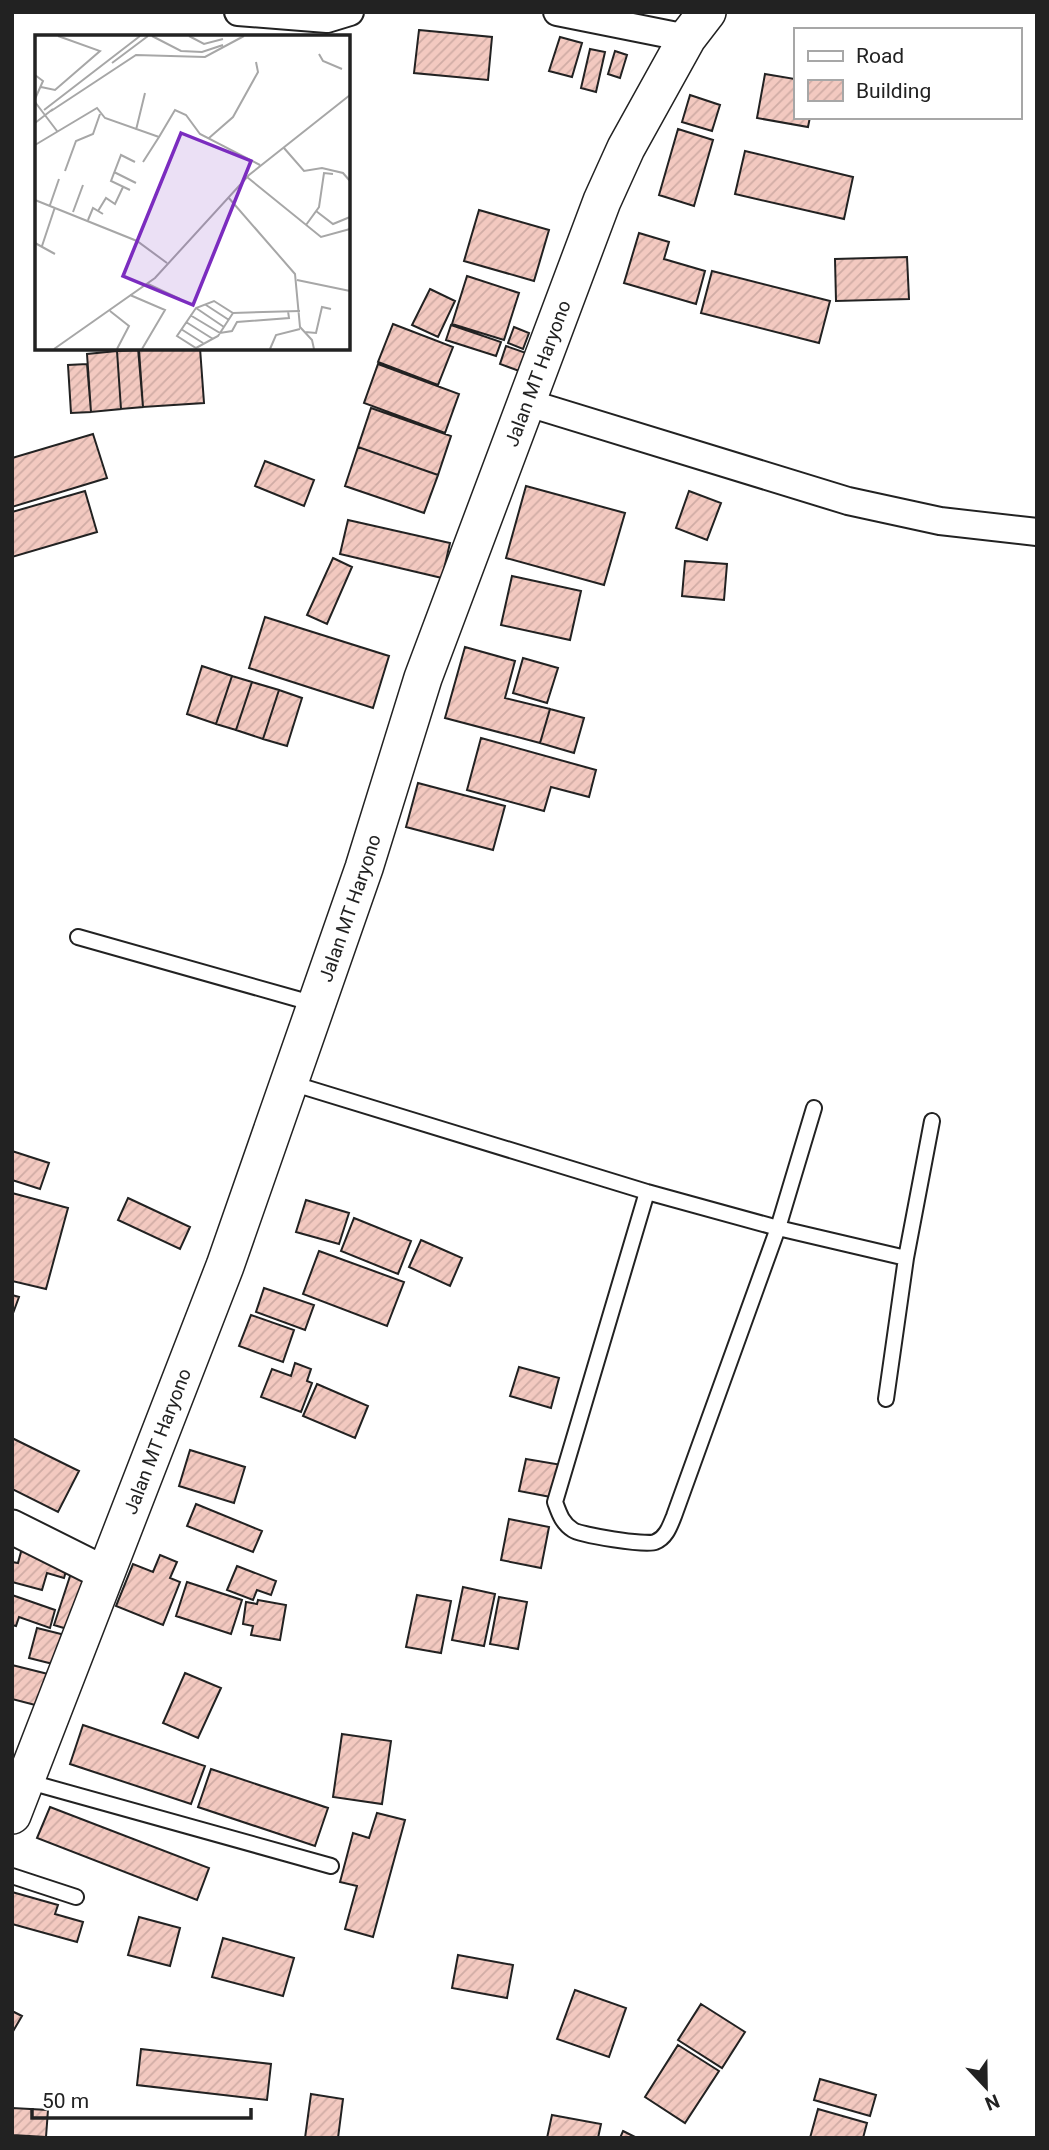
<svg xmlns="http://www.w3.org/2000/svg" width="1049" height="2150" font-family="Roboto,sans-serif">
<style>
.building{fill:url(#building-hatch);stroke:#222;stroke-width:2}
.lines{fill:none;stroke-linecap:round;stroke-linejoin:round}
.service-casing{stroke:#222;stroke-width:18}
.minor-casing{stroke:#222;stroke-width:30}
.tertiary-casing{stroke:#222;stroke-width:37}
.secondary-casing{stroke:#222;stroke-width:40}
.service{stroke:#fff;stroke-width:14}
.minor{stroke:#fff;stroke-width:26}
.tertiary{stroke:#fff;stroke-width:33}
.secondary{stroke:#fff;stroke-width:37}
.labels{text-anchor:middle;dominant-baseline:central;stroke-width:5;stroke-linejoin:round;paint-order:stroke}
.street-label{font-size:19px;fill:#222;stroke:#fff}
.inset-road{fill:none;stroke:#a7a7a7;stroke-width:2}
.view{fill:#7b2cbf;fill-opacity:0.15;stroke:#7b2cbf;stroke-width:3.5}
.inset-edge{fill:none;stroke:#222;stroke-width:3.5}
</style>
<defs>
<pattern id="building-hatch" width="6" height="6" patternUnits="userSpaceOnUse" patternTransform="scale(1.75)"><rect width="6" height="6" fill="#f3c9c0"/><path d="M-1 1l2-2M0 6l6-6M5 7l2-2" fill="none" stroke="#d0aca5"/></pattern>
</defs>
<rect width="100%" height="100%" fill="#fff"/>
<path class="building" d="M419,30l73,7 -4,43 -74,-7z
M560,37l22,6 -10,34 -23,-6z
M590,49l15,3 -9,40 -15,-4z
M615,51l12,4 -7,23 -12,-4z
M765,74l30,5v38h15l-2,10 -51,-9z
M690,95l30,10 -8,26 -30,-9z
M678,129l35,11 -19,66 -35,-11z
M745,151l108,26 -9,42 -109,-25z
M479,210l70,20 -15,51 -70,-20z
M639,233l30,9 -5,17 41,12 -9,33 -72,-21z
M907,257l2,42 -73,2 -1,-42z
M712,271l118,30 -11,42 -118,-30z
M467,276l52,17 -15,47 -52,-16z
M430,289l25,12 -17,36 -26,-12z
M393,324l60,23 -15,38 -60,-23z
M451,325l50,17 -5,14 -50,-16z
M514,327l15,6 -6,16 -15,-6z
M506,346l23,8 -7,18 -22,-8z
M138,348h62l4,55 -61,4z
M139,350l4,57 -22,2 -4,-58z
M117,351l4,58 -30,3 -4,-58z
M87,364l4,48 -20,1 -3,-48z
M378,364l81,30 -14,39 -81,-30z
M371,408l80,28 -13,39 -80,-28z
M93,434l14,44 -95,29v-49z
M358,447l80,28 -14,38 -79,-27z
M265,461l49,19 -10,26 -49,-20z
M526,486l99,27 -21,72 -98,-27z
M85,491l12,41 -85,25v-45z
M689,491l32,12 -14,37 -31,-12z
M348,520l102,23 -8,35 -102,-24z
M333,558l19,9 -25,57 -20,-9z
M685,561l42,3 -3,36 -42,-4z
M512,576l69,15 -11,49 -69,-15z
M265,617l124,39 -16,52 -124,-40z
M465,647l50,14 -10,37 45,11 -10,34 -95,-25z
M523,658l35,10 -11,35 -34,-10z
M202,666l30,10 -16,48 -29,-10z
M232,676l20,6 -16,48 -20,-6z
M252,682l27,8 -16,49 -27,-9z
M279,690l23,8 -15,48 -24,-7z
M550,709l34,9 -10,35 -34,-10z
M481,738l115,32 -7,27 -38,-10 -7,24 -77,-21z
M418,783l87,23 -12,44 -87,-23z
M12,1151l37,12 -9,26 -28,-9z
M12,1193l56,15 -22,81 -34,-8z
M128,1198l62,29 -10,22 -62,-29z
M306,1200l43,13 -10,31 -43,-12z
M354,1218l57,23 -13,33 -57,-23z
M421,1240l41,18 -12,28 -41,-19z
M319,1251l85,31 -17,44 -84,-32z
M264,1288l50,17 -9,25 -49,-18z
M12,1295l7,2 -7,19z
M251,1315l43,15 -11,32 -44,-16z
M295,1363l16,6 -4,12 5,2 -11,29 -40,-15 11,-28 19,7z
M519,1367l40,11 -8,30 -41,-12z
M317,1384l51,22 -13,32 -52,-22z
M12,1438l67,33 -21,41 -46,-23z
M190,1450l55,17 -11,36 -55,-17z
M526,1459l36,6 -6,33 -37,-7z
M196,1504l66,27 -9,21 -66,-26z
M509,1519l40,8 -8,41 -40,-8z
M22,1548l47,13 -5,17 -17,-5 -5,17 -30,-8v-20l6,1z
M160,1555l17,7 -7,16 10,4 -17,43 -47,-19 17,-42 20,8z
M237,1566l39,15 -5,14 -14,-5 -4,10 -26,-10z
M72,1570l22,7 -17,55 -23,-7z
M187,1582l55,18 -11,34 -55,-18z
M463,1587l32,7 -11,52 -32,-6z
M12,1595l43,15 -5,18 -31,-11 -3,9 -4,-1z
M417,1595l34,6 -10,52 -35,-6z
M499,1597l28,5 -9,47 -28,-5z
M258,1600l28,5 -6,35 -29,-5 2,-9 -10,-2 3,-22 11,2z
M37,1628l36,9 -8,30 -36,-9z
M12,1665l40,10 -9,32 -31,-8z
M185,1673l36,15 -23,50 -35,-15z
M83,1725l122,41 -14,38 -121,-40z
M342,1734l49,7 -9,63 -49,-7z
M211,1769l117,39 -13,38 -117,-39z
M50,1807l159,61 -12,32 -160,-62z
M377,1813l28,7 -32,117 -28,-8 12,-43 -17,-4 13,-49 16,5z
M12,1892l46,13 -3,9 28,8 -6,20 -65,-18z
M139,1917l41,11 -10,38 -42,-11z
M223,1938l71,20 -11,38 -71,-19z
M458,1955l55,10 -6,33 -55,-10z
M575,1990l51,18 -17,49 -52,-18z
M701,2004l44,28 -23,36 -44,-28z
M12,2011l10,5 -10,17z
M678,2045l41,26 -34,52 -40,-26z
M141,2049l130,15 -4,36 -130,-15z
M820,2079l56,16 -6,21 -56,-16z
M311,2094l32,5 -5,39h-33z
M12,2108l36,2 -2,27 -34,-2z
M818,2109l49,14 -4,15h-53z
M552,2115l49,9 -3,14h-51z
M623,2131l14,7h-17z"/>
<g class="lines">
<g class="service-casing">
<path id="service" d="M78,937l237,67
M291,1083l356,109 131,36 128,30
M647,1192l-92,310c4,11 7,21 18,28 7,5 74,16 82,12 11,-4 15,-16 19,-26l104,-288 36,-120
M886,1399l20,-141 26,-137
M26,1781l305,85
M12,1876l64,21"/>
</g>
<g class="minor-casing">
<path id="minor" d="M238,12l89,7 23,-7
M557,12l130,26
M525,402l323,99 92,20 97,11"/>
</g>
<g class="tertiary-casing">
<path id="tertiary" d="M12,1527l94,47"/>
</g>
<g class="secondary-casing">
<g id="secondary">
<path id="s1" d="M12,1815l213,-549 139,-398 59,-190 179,-477 24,-53 61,-110 20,-26"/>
</g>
</g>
<use href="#service" class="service"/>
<use href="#minor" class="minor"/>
<use href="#tertiary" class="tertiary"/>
<use href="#secondary" class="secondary"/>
</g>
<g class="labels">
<g class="street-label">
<text stroke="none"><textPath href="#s1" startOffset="1535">Jalan MT Haryono</textPath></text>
<text stroke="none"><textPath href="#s1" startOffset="968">Jalan MT Haryono</textPath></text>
<text stroke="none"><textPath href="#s1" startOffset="401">Jalan MT Haryono</textPath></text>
</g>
</g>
<g transform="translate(35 35)">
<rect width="315" height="315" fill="#fff"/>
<path class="inset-road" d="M117,1l29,15 21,1 21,-7M154,1l15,8 19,-5M284,19l4,7 19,8M77,28l36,-27M0,40l8,6 -8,18M6,52l14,3 45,-39 -42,-15M0,67l22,29M9,75l96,-74M16,76l85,-56 69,2 39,-21M0,88l18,-14M101,95l9,-37M174,103l24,-21 25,-45 -2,-10M0,110l62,-37 8,10 54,19 16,-27 11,5 14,19 60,31M249,113l20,23 18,-3 21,5 7,8M108,127l16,-25M30,136l11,-30 17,-7 7,-20M79,137l22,11M212,142l74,60 29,-8M95,155l-19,-9 10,-26 14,7M193,162l67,77 5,53 12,13 2,9M0,165l102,41 30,22M15,170l9,-26M63,176l8,-13 9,6 8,-17M281,176l17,13 17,-7M38,177l10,-27M53,185l5,-12 10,6M271,190l13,-18 5,-34 9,1M0,208l20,11M7,211l13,-39M262,245l53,11M113,249l32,15M95,260l35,15 -23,39M171,270l23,15M161,273l28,19M75,276l19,15 -12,23M198,278l-15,23 -22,12 -19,-12 19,-28 18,-7 19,12 67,-2M155,280l30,18 12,-2 5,-9 52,-4 -1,-7M151,287l27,17M146,294l22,14M270,297l11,1 6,-26 9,2M19,314l101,-71 94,-103 101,-80M235,314l6,-14 24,-6"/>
<path class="view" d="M146,98l70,28 -58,144 -70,-29z"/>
<rect width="315" height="315" class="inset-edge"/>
</g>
<rect width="1049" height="2150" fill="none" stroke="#222222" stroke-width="28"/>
<rect x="794" y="28" width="228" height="91" fill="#ffffff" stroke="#a7a7a7" stroke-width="2"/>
<rect x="808" y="51" width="35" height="10" fill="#ffffff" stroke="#a7a7a7" stroke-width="2"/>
<text x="856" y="63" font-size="21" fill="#222222">Road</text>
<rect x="808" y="80" width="35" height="21" fill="url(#building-hatch)" stroke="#a7a7a7" stroke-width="2"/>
<text x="856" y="98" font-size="21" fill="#222222">Building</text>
<g transform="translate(986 2087) rotate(158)" stroke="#ffffff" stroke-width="5" paint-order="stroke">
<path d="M0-5L12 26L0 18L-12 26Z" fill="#222222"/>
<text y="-10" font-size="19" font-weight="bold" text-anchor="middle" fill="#222222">N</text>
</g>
<path d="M32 2108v10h219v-10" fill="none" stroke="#222222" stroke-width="3.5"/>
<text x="42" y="2108" font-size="21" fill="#222222" stroke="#ffffff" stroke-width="5" paint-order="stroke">50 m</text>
</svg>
